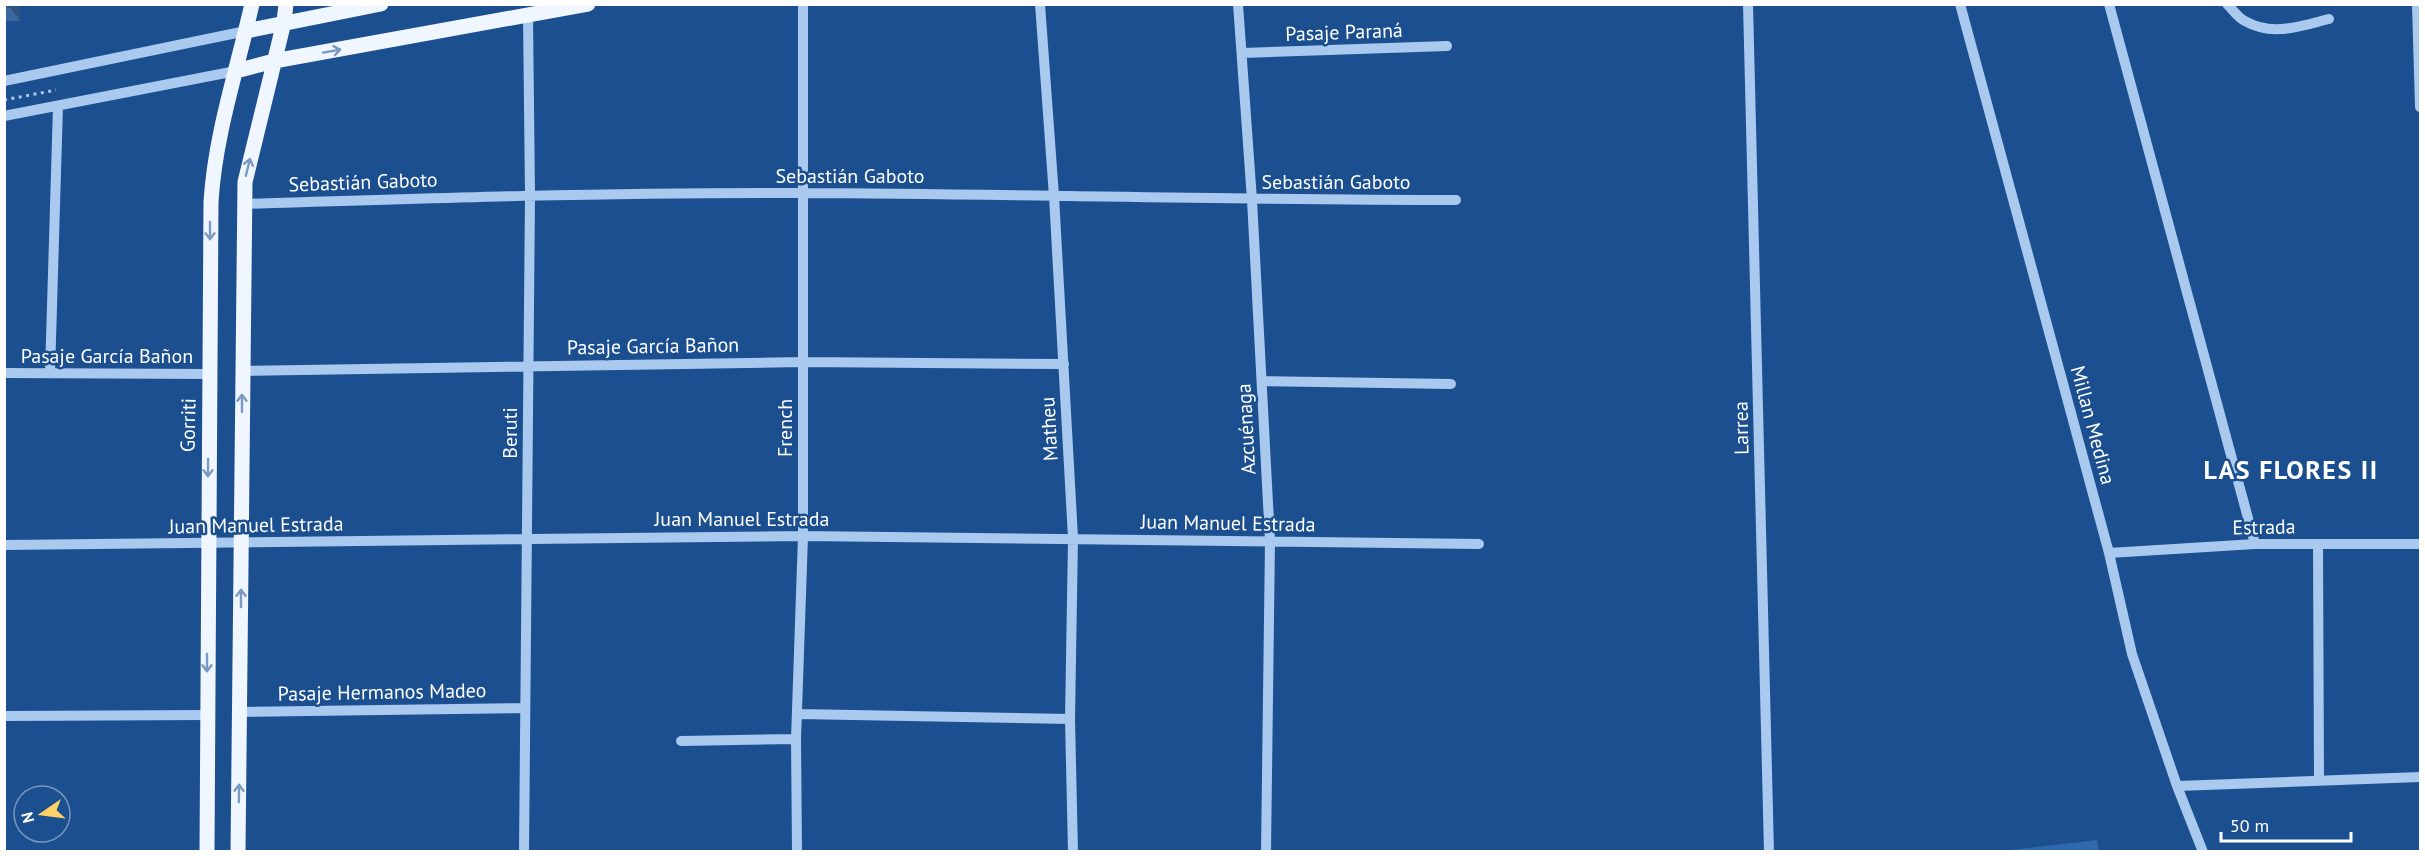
<svg xmlns="http://www.w3.org/2000/svg" width="2425" height="856" font-family="'PT Sans',sans-serif">
<style>
.green{fill:#2e69ad}
.lines{fill:none;stroke-linecap:round;stroke-linejoin:round}
.path{stroke:#a9c9ee;stroke-width:3;stroke-dasharray:3 4.5;stroke-linecap:butt}
.minor{stroke:#a9c9ee;stroke-width:10}
.major{stroke:#f0f6ff;stroke-width:15}
.wall{fill:#3a679d}
.shaded-wall{fill:#305480}
.building{fill:#4478b7;stroke:#305480;stroke-width:1.5}
.oneway{stroke:#7b9ac1}
.labels{text-anchor:middle;dominant-baseline:central;stroke-width:5;stroke-linejoin:round;paint-order:stroke}
.street-label{font-size:20px;fill:#fff;stroke:#1b4f8f}
.district-label{font-size:26px;font-weight:bold;letter-spacing:1.5px;fill:#fff;stroke:#1b4f8f}
</style>
<rect width="100%" height="100%" fill="#1b4f8f"/>
<path class="green" d="M2097,840l2,11h-97z"/>
<g class="lines">
<path class="path" d="M4,100l52,-10"/>
<path class="minor" d="M1040,4l14,192 19,342 -3,181 3,133
M1238,4l14,196 18,341 -4,311
M1748,4l21,848
M1960,4l149,549 23,101 45,132 26,66
M2109,4l146,540
M2227,4c6,6 11,14 18,17 27,16 56,5 84,-2
M2417,4l3,103
M1242,53l205,-7
M4,81l242,-50
M4,116l232,-45
M243,204c187,-6 374,-12 561,-11 218,1 435,7 652,7
M242,371l561,-9 261,2
M4,373l205,1
M50,373l8,-267
M1262,381l189,3
M2318,544l1,236
M4,545l799,-9 676,8
M2109,553l146,-9h165
M240,712l285,-4
M797,714l273,5
M4,716l202,-1
M681,741l115,-2
M2177,786l243,-9
M524,852l6,-656 -2,-181
M797,852l-1,-113 7,-203v-532"/>
<path class="major" d="M246,31l135,-27
M236,71l38,-10 314,-57
M207,852l4,-650c4,-67 26,-132 41,-198
M238,852l7,-670 39,-160 2,-18"/>
</g>
<path class="wall" d="M4,4h16v17h-16z"/>
<path class="shaded-wall" d="M10,4h10v17l-10,-14z"/>
<path class="building" d="M4,4h6v3h-6z"/>
<defs><path id="oneway-shaft" d="M-6 0H5M1.5-3L5.5 0L1.5 3" fill="none" stroke-width="1.6" stroke-linecap="round" stroke-linejoin="round" transform="scale(1.5)"/></defs>
<g class="oneway">
<use href="#oneway-shaft" transform="translate(332 51) rotate(-10)"/>
<use href="#oneway-shaft" transform="translate(248 167) rotate(-76)"/>
<use href="#oneway-shaft" transform="translate(210 231) rotate(90)"/>
<use href="#oneway-shaft" transform="translate(242 403) rotate(-90)"/>
<use href="#oneway-shaft" transform="translate(208 468) rotate(91)"/>
<use href="#oneway-shaft" transform="translate(241 598) rotate(-90)"/>
<use href="#oneway-shaft" transform="translate(207 663) rotate(90)"/>
<use href="#oneway-shaft" transform="translate(239 793) rotate(-89)"/>
</g>
<g class="labels">
<g class="street-label">
<text transform="translate(1344 32) rotate(-2)">Pasaje Paraná</text>
<text x="850" y="176">Sebastián Gaboto</text>
<text transform="translate(363 182) rotate(-2)">Sebastián Gaboto</text>
<text x="1336" y="182">Sebastián Gaboto</text>
<text transform="translate(653 346) rotate(-1)">Pasaje García Bañon</text>
<text x="107" y="356">Pasaje García Bañon</text>
<text transform="translate(188 425) rotate(-89)">Gorriti</text>
<text transform="translate(2093 425) rotate(75)">Millan Medina</text>
<text transform="translate(785 428) rotate(-90)">French</text>
<text transform="translate(1741 428) rotate(-91)">Larrea</text>
<text transform="translate(1049 429) rotate(-93)">Matheu</text>
<text transform="translate(1246 429) rotate(-93)">Azcuénaga</text>
<text transform="translate(510 433) rotate(-90)">Beruti</text>
<text x="742" y="519">Juan Manuel Estrada</text>
<text transform="translate(1228 523) rotate(1)">Juan Manuel Estrada</text>
<text transform="translate(256 525) rotate(-1)">Juan Manuel Estrada</text>
<text transform="translate(2264 527) rotate(-1)">Estrada</text>
<text transform="translate(382 692) rotate(-1)">Pasaje Hermanos Madeo</text>
</g>
<g class="district-label">
<text x="2291" y="469">LAS FLORES II</text>
</g>
</g>
<rect width="2425" height="856" fill="none" stroke="#ffffff" stroke-width="12"/>
<g transform="translate(42 814) rotate(256)"><circle r="28" fill="#1b4f8f" stroke="#7695bc" stroke-width="1.5"/>
<path d="M0-4.5L10 22L0 15L-10 22Z" fill="#ffd166"/>
<text y="-9" font-size="16" font-weight="bold" text-anchor="middle" fill="#ffffff">N</text>
</g>
<path d="M2221 832v9h130v-9" fill="none" stroke="#ffffff" stroke-width="3"/>
<text x="2230" y="832" font-size="18" fill="#ffffff" stroke="#1b4f8f" stroke-width="4.5" paint-order="stroke">50 m</text>
</svg>
